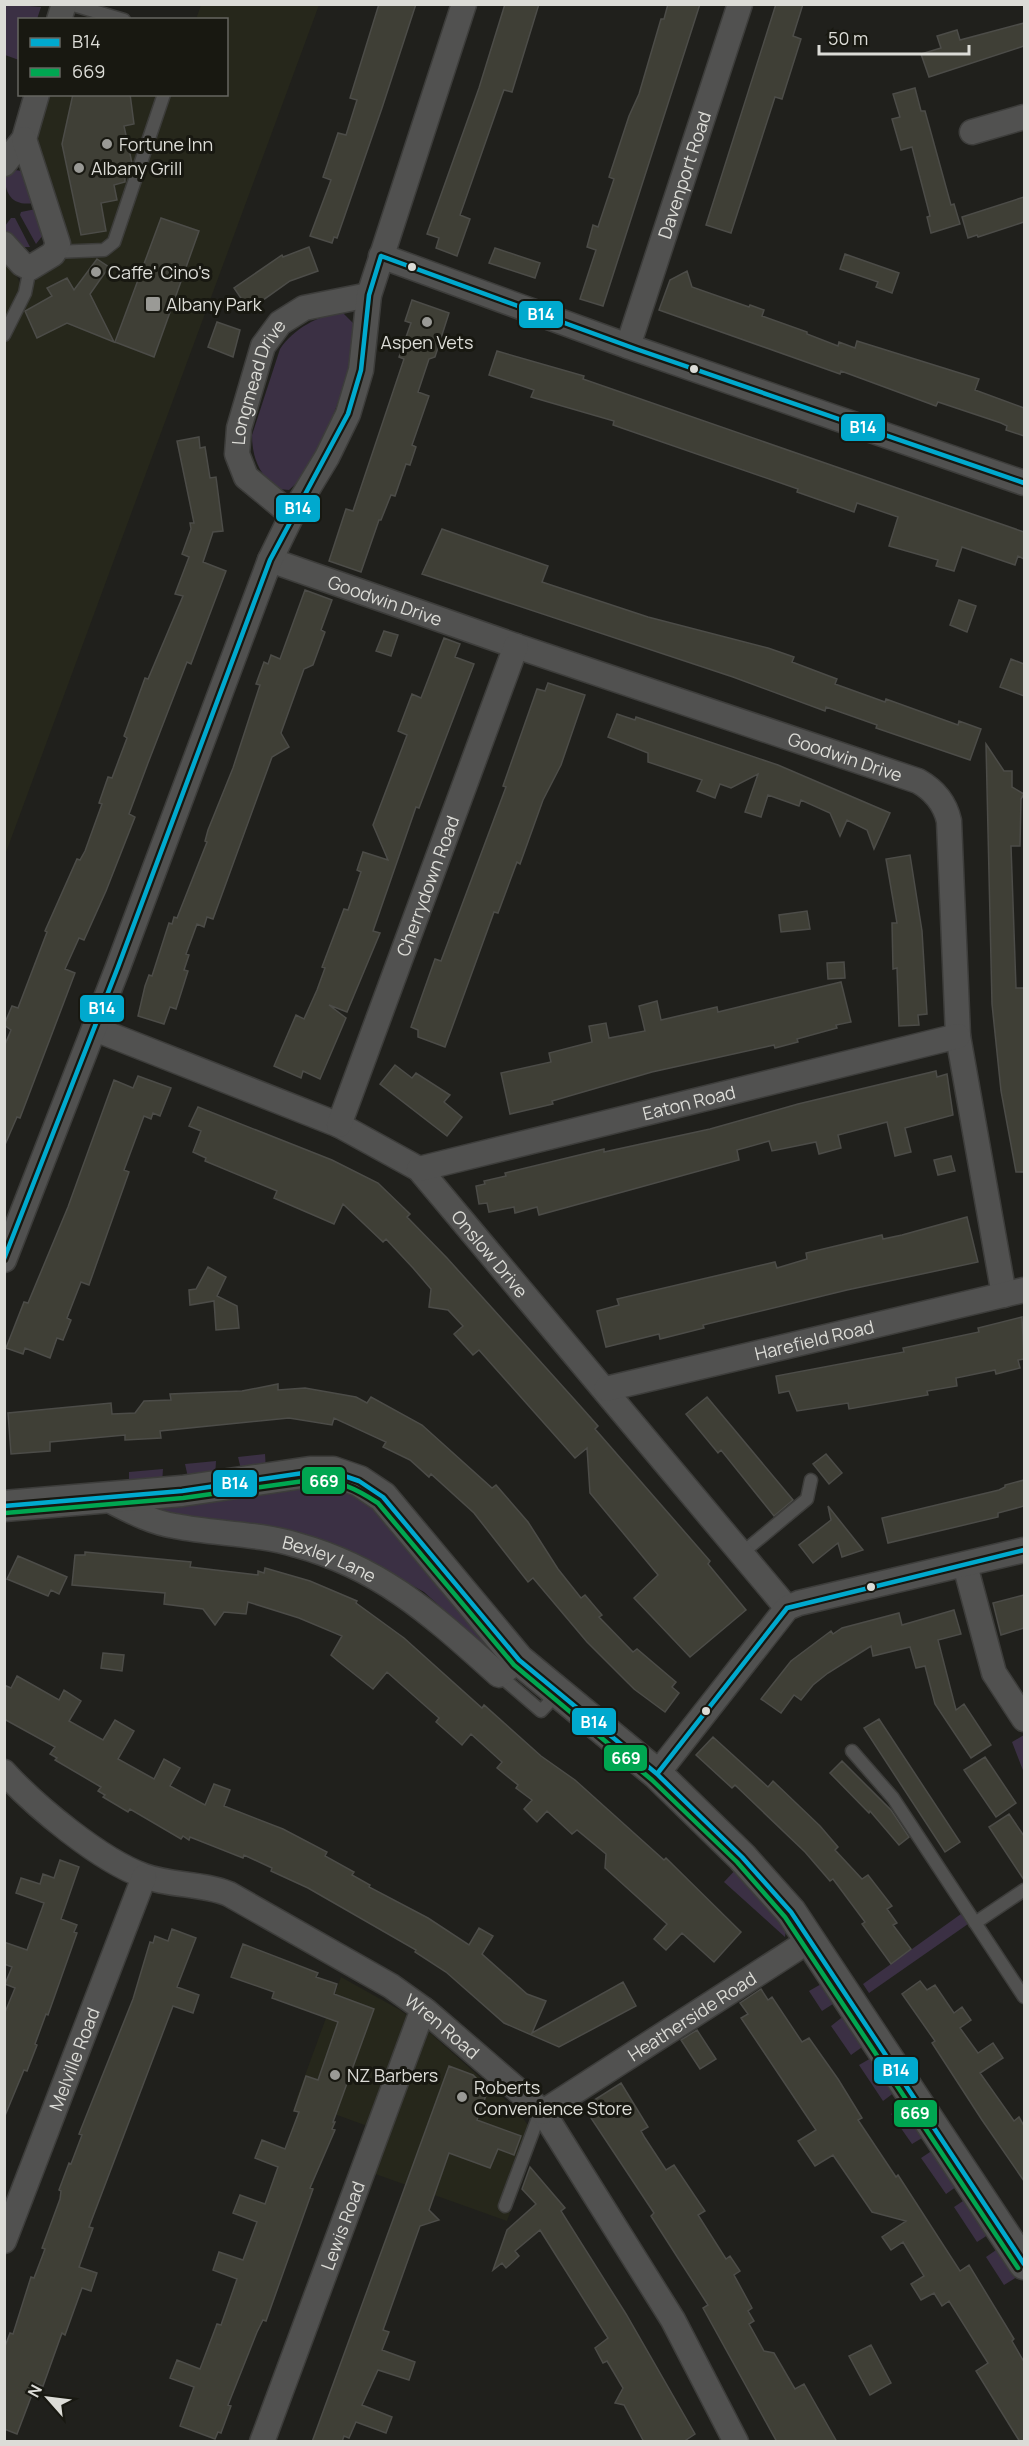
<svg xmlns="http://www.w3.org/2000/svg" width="1029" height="2446" font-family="Manrope,sans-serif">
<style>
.built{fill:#26271b}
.green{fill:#3b3044}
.building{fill:#3f3f36;stroke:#4c4c48;stroke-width:1.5}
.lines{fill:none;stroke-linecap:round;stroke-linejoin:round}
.service-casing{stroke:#3d3d3b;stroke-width:15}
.minor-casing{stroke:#3d3d3b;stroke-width:27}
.tertiary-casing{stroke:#3d3d3b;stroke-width:33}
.service{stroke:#515150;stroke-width:12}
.minor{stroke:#515150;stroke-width:24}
.tertiary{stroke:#515150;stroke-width:30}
.bus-1-casing{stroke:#181811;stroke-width:9}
.bus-2-casing{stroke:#181811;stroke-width:9}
.bus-1{stroke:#00a9ce;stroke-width:4.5}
.bus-2{stroke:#00a651;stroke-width:4.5}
.poi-dot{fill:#9a9a96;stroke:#181811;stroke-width:2}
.bus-dot{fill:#dcdcd7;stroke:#181811;stroke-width:2}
.labels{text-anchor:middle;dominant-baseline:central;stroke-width:6;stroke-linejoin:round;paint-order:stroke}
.poi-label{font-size:18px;fill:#dcdcd7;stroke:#181811;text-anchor:start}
.street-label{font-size:18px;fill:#dcdcd7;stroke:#181811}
.line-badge{stroke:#181811;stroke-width:2}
.badge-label{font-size:16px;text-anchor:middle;font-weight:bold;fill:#fff}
</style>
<rect width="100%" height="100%" fill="#20201c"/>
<path class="built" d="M201,5h118l-314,850v-594l8,8 11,22 48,-43 -36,-109 13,-44 177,-1v-74l-30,-1z
M341,1977l59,33 29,22 89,79 19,27 -30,83 -140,-50 14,-40 -85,-31z"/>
<path class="green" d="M5,4l36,3 -4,12 -17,1 -1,40 -14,-5z
M15,170l7,1 11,32c-18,3 -28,-6 -28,-26z
M36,209l7,26 -7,9 -16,-29 1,-3z
M11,218h4l15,29h-9l-16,-15v-6z
M342,312l11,11c-2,16 -2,35 -6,51 -10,34 -31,94 -58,116l-10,-1c-19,-12 -27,-31 -27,-54l28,-86c13,-20 39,-34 62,-37z
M265,1454l1,16 -24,3 -4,-16z
M216,1461l-1,17 -26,4 -4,-18z
M163,1469l-1,15 -33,2v-14z
M306,1485h29l41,17 127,161 -79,-71 -63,-35 -208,-43 -4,-8z
M1024,1735v38l-12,-31z
M739,1866l47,63 -1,8 -61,-55z
M961,1914l7,10 -99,69 -6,-9z
M823,1983l13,19 -14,9 -13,-20z
M845,2015l20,30 -14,10 -20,-29z
M873,2057l22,35 -12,9 -24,-36z
M906,2105l21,30 -15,9 -21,-30z
M936,2148l24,36 -14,10 -25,-36z
M969,2197l22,36 -14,9 -23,-35z
M999,2248l18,29 -13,8 -18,-28z"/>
<path class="building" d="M379,4h37l-34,104 -45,130 -3,-1 -2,6 -22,-7 21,-56 -8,-3 15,-44 8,2 11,-35 -7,-2z
M505,4h34l-27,88 -8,-2 -2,5 -42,120 10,4 -13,37 -21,-8 3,-10 -12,-4 52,-146z
M668,4h32l-97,302 -23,-7 16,-49 -9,-3 6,-22 5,2 16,-48 -5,-2 20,-61 10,-22 22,-75h3z
M776,4h27l-10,32 8,3 -19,60 -7,-2 -44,136 -25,-8z
M1024,23v23l-95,31 -8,-23 20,-6 -4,-12 20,-6 3,10z
M915,88l6,23h4l26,94 3,-1 6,20 -29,9 -4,-16 3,-1 -18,-69 -11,3 -9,-31 8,-2 -7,-23z
M73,94h57l4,30 -10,2 8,37 -7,3v16l-11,3 3,15 -16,3 5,28 -25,4 -19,-91z
M1024,197v25l-46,15 -1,-2 -9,3 -6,-21z
M161,218l38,13 -45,126 -39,-15z
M309,247l9,24 -28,10 -41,29 -15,-22 48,-33 1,2z
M495,248l45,15 -5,15 -46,-15z
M845,254l54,19 -7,20 -16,-6 2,-5 -38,-13z
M97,259l12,8 -19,27 24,48 -47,-19 -30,15 -12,-27 27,-15 -5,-8 20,-10 7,12z
M687,271l5,16 57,20 1,-2 14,5 -2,6 45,16v2l31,12 1,-4 16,6 2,-7 122,38 -4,11 49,18v28l-18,-6 1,-4 -6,-3 -63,-21 -2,4 -95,-35 -1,3 -181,-64 11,-30z
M412,300l37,13 -14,44 -6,2 -11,33 11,4 -17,49 4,2 -6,18 -4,-1 -11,32 -4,-1 -10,25h-2l-18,52 -32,-11 17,-52 7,2 51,-152 -5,-2 12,-34 -6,-2z
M217,322l23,8 -7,27 -25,-10z
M497,351l87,25 -1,3 441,153v27l-6,-3 -3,9 -53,-18 -8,24 -18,-5 2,-6 -49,-14 9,-29 -41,-14 -3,9 -57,-20 1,-3 -185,-64 1,-4 -83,-24 3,-7 -45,-15z
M199,437l1,11 5,-1 5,31 6,-1 7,54 -10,1 -10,30 23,9 -35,93 -4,-2 -39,101 -19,51 6,3 -29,74 -22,49 -5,-2 -14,31 10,4 -55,145 -3,-1 -13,30v-100l7,-17 -7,-5 8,-19 6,2 29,-76 -2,-1 32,-72 3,1 5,-9 17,-47 -3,-1 9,-26 4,1 15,-40 -3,-2 21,-58 3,1 35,-83 -8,-2 14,-37 -7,-3 9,-25 -1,-6h4l-17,-82z
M442,529l106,37 -6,16 106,35 120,31 26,9 -2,5 45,17 -2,5 50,18 1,-3 72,26 1,-4 22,8 -11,31 -94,-32 1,-3 -51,-18 -1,4 -92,-34 -311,-103z
M305,590l27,10 -11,30 4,2 -12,33 -9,4 -23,64 8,14 -17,10 -59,162 -6,-2 -3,10 -7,-3 -11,30 3,1 -5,15 4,1 -12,38 -6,-2 -6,17 -26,-8 7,-30 4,-11 3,1 17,-53 3,1 2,-7 3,1 30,-76 -2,-1 3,-11 25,-62 27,-83 -4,-1 8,-22 4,2 3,-9 9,4z
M959,600l17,6 -9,26 -17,-7z
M384,631l14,4 -7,21 -15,-5z
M444,638l16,6 -5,13 19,7 -55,144 -3,-1 -43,124 7,2 -33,79 -18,-7 17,13 -26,61 -17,-8 -2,7 -27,-12 22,-51 8,4 13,-29 8,-22 -3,-1 22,-58 4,1 13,-38 -4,-2 6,-18 25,8 -15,-35 34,-90 -9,-4 14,-37 9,4z
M1011,659l13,5v32l-24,-9z
M548,683l37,12 -24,70 -18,35 -23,64 -3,-2 -19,51 -4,-1 -49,135 -27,-10v-7l-7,-3 24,-68 6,2 65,-174 -3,-1 34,-97 8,2z
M617,714l18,6 1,-3 142,48 112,48 -16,36 -7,-19 -20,-10 -7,16 -10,-23 -29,-13 -2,6 -31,-11 -7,22 -16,-5 13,-38 -27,14 -11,-4 -5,14 -18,-7 5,-11 -54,-18v-9l-40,-16z
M986,744l18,27h8v16l12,7 -3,5 -1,47h-9l5,142h8v184h-8l-15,-81 -9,-87z
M910,855l12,76 5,83 -9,1 1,10 -20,1 -2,-58 -4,1 -1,-46h5l-11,-64z
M807,911l3,18 -29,3 -2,-17z
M844,962l1,16 -17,1 -1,-16z
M841,982l10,40 -15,3 1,3 -40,11 1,3 -23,6 -1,-3 -122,27 -100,29 1,3 -43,10 -9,-41 50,-11 -2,-9 43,-11 -3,-16 17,-3 3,15 36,-7 -6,-25 18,-5 4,19 56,-13 1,5z
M395,1065l17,13 4,-5 34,22 -6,7 18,15 -15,19 -67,-52z
M936,1071l1,6 10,-3 6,41 -48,13 6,24 -16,4 -8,-34 -49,13 3,13 -22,6 -3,-12 -44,9 -3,-10 -32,9 2,10 -200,55 -2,-8 -22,6 -1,-6 -25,5 -2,-9 -8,1 -3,-18 9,-2 -1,-3 22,-5 -1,-3 99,-24v3l106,-23 88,-25z
M138,1076l33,12 -11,28 -7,-3 -2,6 -7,-3 -20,54 5,2 -40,113 -8,-3 -14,36 4,2 -8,20 -6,-2 -7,20 -25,-10 -2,6 -17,-6 18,-46 4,1 40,-96 46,-127 19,8z
M198,1107l134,53 46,23 32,31 -3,3 40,41 127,141 24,27 -3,3 115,132 -2,3 38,46 -56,47 -56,-59 24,-23 -68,-82 -3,-45 -12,10 -96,-108 -6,5 -19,-21 9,-8 -15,-16 -19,-3 2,-18 -18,-21 -27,-29 -3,3 -40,-38 -9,20 -60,-26 3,-7 -72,-30 1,-3 -13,-6 8,-21 -12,-5z
M951,1156l4,15 -17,4 -4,-15z
M967,1217l11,45 -131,28 -144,35 1,3 -44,11 -1,-5 -53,13 -9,-36 22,-6 -2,-6 158,-37 2,6 30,-9 -1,-6 76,-18 1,4 19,-4z
M208,1267l18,10 -9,19 20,10 2,22 -23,2 -2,-29 -24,4 -1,-15 7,-1z
M1022,1317l2,42 -6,1 2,8 -24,6 -1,-4 -39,8 1,8 -30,5 1,4 -79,14 -1,-6 -51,8 -8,-20 -10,2 -3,-17 128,-24 -1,-4 76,-16 -1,-4z
M278,1384v6l27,-2 51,9 11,6 4,-6 51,28 70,63 4,-3 32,37 30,47 23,29 4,-3 17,20 -3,2 34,35 4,-3 39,33 -4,5 7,6 -14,19 -31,-23 -47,-47 -54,-64 -5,4 -54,-69 -43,-39 -2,3 -19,-17 -27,-13 3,-5 -52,-24 -2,7 -43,-7 -129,13 1,7 -36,2v-5l-75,7v9l-39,3 -3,-41 103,-10 1,11 23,-1 9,-12 27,-1 -1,-6 72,-3z
M707,1397l86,103 -19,16 -53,-66 -3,3 -32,-39z
M826,1454l16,19 -13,11 -16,-20z
M1024,1480v26l-26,7v4l-110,26 -6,-25 117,-28 6,-3v-2z
M828,1506l35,44 -21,7 -4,-14 -25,20 -14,-18 32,-25z
M85,1552l106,10 -1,5 68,8v-4l6,2 1,-5 45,13 47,20 -1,2 48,35 78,70 2,-3 57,51 34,24 89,80 2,-2 75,74 -27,30 -32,-29 -16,17 -12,-11 13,-15 -62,-56 1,-14 -29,-24 -5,4 -25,-23 -10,11 -13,-13 8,-9 -16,-12 2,-3 -21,-17 5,-6 -31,-28 -9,11 -26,-23 3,-4 -52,-46 -14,17 -35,-28 -7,-6 11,-19 -43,-18 -51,-16 -2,12 -22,-2 -9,13 -12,-16 -39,-5 1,-11 -93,-8 3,-30h10z
M18,1556l49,21 -8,17 -8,-4 -3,6 -41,-17z
M1024,1595v33l-23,7 -8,-32z
M954,1610l7,24 -23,6 18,70 8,-6 27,41 -20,13 -36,-54 -10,-38 -9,2 -6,-21 -37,9 -2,-10 -43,27 -15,12 -12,15 -7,-5 -13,18 -20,-14 30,-38 40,-30 2,3 9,-6 57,-15 3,12z
M103,1653l21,2 -2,16 -21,-3z
M17,1676l42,24 5,-10 17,11 -12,20 34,19 12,-20 19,11 -16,28 36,20 10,-20 16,9 -10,18 35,19 9,-21 16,6 -6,16 59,23 44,23 -2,4 29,16 -2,3 18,10 -1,2 59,31 41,27 10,-17 14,8 -11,18 45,40 19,7 -14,32 91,-51 13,24 -77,41 -55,-24 -58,-51 -31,-20 1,-2 -108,-62 -37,-17 1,-3 -28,-13 -1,3 -53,-21 -1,3 -6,-4 -2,3 -51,-30 -2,3 -25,-15 2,-2 -7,-4 3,-4 -46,-27 2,-2 -7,-4 5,-7 -51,-28v-34l7,3z
M879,1719l81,123 -15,10 -81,-124z
M713,1737l55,50 5,-6 47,45 18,21 -3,3 27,29 6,-4 24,31 -5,3 10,14 -4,2 18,24 -20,15 -29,-40 3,-2 -32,-43 -3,2 -25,-29 -70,-67 -3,3 -36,-33z
M985,1757l31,46 -20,14 -32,-47z
M842,1761l49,49 18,27 -10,8 -29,-34 -1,2 -39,-40z
M1009,1814l15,22v44l-35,-53z
M60,1860l19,7 -18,52 16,6 -3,7 3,1 -29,82 -2,-1 -11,30 2,1 -10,26 -3,-1 -20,48v-103l11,-27 -10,-4 7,-17 -8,-3v-22l23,8 17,-47 -28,-10 5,-15 19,6 3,-10 11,4z
M172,1929l24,9 -19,49 22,8 -6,18 -20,-7 -84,221 4,1 -14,39 18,6 -6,18 -9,-3 -17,47 -3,-2 -19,53 -7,-2 -19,50 -13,-5v-80l6,-16 3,1 18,-57 3,1 11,-29 -3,-1 18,-49 1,-8 -2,-1 10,-27 2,1 11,-29 -3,-1 54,-135 17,-57 3,1 2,-7 13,5z
M243,1944l75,29 -2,4 21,7 -3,10 40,15 -41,113h2l-3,7 3,1 -25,58 3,1 -47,132 -3,-1 -6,12 -29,73 3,1 -10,27 -3,-1 -3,7 -35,-13 14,-39 -24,-9 7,-18 23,9 17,-45 4,1 16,-46 -24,-9 6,-18 24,8 14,-38 -24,-9 7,-18 25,9 13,-37 -23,-9 7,-18 23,9 14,-37 -5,-1 12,-35 12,4 20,-58 -66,-24 2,-6 -43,-15z
M920,1981l7,9 8,-5 19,28 8,-6 9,13 -11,8 18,25 15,-10 10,15 -23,15 34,48 5,-4 5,9v55l-42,-61 -50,-77 3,-2 -33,-47z
M761,1989l7,11 4,-3 30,45 7,-4 29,41 24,39 -4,2 38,57 2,-2 62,96 9,-6 45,74 -2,2 12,21v80h-4l-44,-71 12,-8 -39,-62 -7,5 -8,-13 -13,7 -10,-16 13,-8 -21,-34 -12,8 -9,-13 24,-16 -34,-9 -39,-57 -18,11 -17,-25 18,-11 -75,-112 7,-4 -8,-11z
M697,2030l19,29 -16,10 -19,-29z
M449,2066l24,9 15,15 -11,30 44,16 -7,19 -16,-6 -8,19 -41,-15 -20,57 10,10 -19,6 -37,104 6,2 -7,18 33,12 -6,18 -31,-10 -16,35 30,12 -6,16 -30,-11 -7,16 -5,-2 -2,6h-30z
M621,2083l27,44 -7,4 4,7 21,32 8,-5 31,46 -7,4 28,44 4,-3 10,15 -6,4 18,33 -4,3 6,10 -5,3 15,27 10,2 21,36 9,-5 33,58h-60l-74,-134 5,-3 -57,-89 3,-3 -63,-95 5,-3 -8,-11z
M530,2167l35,41 -4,3 65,103 69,120 -12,8h-39l-20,-37 -9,-2 8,-15 -16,-27 -4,2 -8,-15 13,-10 -68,-108 -25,21 4,5 -13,12 -4,-5 -9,7 14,-40 29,-26 -14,-15z
M871,2345l20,38 -21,12 -21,-39z"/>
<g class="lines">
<g class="service-casing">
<path id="service" d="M70,4l54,16
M54,252l50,-2 10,-8 50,-148
M4,335l21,-42 5,-25
M742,1553l65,-54 4,-19
M499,1675l42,36 16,-17
M852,1751l41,47 131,199
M975,1923l49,-33
M505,2206l36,-96"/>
</g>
<g class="minor-casing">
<g id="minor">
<path d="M59,20l5,-16"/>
<path d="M972,132l52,-15"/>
<path d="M4,164l20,-25 13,-45"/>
<path d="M4,244l18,20 8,4 23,-14 5,-10 -34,-105"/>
<path d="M381,256l255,93 388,134"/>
<path id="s1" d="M628,346l112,-342"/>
<path id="s2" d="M292,515l-46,-38 -9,-23 2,-26 24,-82 17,-23 24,-15 65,-13"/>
<path id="s3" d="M270,560l246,86 402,135c16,9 27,22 31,40l9,215 46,259"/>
<path id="s4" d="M95,1029l244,96 80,44 368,439"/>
<path id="s5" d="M339,1125l177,-479"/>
<path id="s6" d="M419,1169l539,-133"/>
<path d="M4,1260l114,-293 152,-407 22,-45 35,-58 21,-43 13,-44 8,-75 95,-291"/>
<path id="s7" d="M606,1389l418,-99"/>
<path id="s8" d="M107,1499c22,11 43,23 68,27 40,8 82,7 122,19 87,24 137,72 202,130l20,-15"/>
<path d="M965,1565l29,108 30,46"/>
<path id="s9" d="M4,1772c32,35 96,88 140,104 27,10 58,7 85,18l162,92 35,25 117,101 130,208 63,122"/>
<path d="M657,1774l130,-166 12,-5 225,-53"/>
<path id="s10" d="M543,2112l267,-172"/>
<path id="s11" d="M4,2241l140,-364"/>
<path id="s12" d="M262,2442l161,-433"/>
</g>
</g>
<g class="tertiary-casing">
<path id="tertiary" d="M4,1506l178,-15 128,-19h23l26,9 24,16 136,163 138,114 85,83 49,55 233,352"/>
</g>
<use href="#service" class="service"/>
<use href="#minor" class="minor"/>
<use href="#tertiary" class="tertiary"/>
<g class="bus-1-casing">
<path id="bus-1" d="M381,256l255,93 388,134
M4,1259l114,-292 152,-407 78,-146 13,-44 8,-75 12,-39
M4,1506l178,-15 128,-19h23l26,9 24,16 136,163 138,114 85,83 49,55 233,352
M657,1774l130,-166 237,-58"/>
</g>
<g class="bus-2-casing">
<path id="bus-2" d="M5,1513l178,-15 128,-18c27,0 44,8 67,23l136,162 138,115 85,82 48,55 233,351"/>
</g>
<use href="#bus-1" class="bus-1"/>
<use href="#bus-2" class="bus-2"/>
</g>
<g class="poi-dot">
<circle cx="107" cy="144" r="6"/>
<circle cx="79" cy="168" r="6"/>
<circle cx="96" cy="272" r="6"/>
<rect x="145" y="296" width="16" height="16" rx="3"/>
<circle cx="427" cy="322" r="6"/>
<circle cx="335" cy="2075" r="6"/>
<circle cx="462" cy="2097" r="6"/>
</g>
<g class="bus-dot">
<circle cx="412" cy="267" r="5"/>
<circle cx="694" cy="369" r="5"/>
<circle cx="871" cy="1587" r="5"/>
<circle cx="706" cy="1711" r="5"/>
</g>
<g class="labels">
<g class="poi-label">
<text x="119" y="144">Fortune Inn</text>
<text x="91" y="168">Albany Grill</text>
<text x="108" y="272">Caffe' Cino's</text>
<text x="166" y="304">Albany Park</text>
<text x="427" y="342" text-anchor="middle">Aspen Vets</text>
<text x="347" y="2075">NZ Barbers</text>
<text x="474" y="2087">Roberts<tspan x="474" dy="21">Convenience Store</tspan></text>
</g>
<g class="street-label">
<text stroke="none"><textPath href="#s1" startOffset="180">Davenport Road</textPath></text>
<text stroke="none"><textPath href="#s2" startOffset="160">Longmead Drive</textPath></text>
<text stroke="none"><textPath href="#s3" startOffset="122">Goodwin Drive</textPath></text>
<text stroke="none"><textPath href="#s3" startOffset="608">Goodwin Drive</textPath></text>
<text stroke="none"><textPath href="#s5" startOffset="255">Cherrydown Road</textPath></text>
<text stroke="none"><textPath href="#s6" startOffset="278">Eaton Road</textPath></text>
<text stroke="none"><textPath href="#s4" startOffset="464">Onslow Drive</textPath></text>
<text stroke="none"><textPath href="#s7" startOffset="214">Harefield Road</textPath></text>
<text stroke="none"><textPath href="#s8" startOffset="232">Bexley Lane</textPath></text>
<text stroke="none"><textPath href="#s10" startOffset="177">Heatherside Road</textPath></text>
<text stroke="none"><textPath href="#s9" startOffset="514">Wren Road</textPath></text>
<text stroke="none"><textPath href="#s11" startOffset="195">Melville Road</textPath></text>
<text stroke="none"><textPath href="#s12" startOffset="231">Lewis Road</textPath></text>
</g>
</g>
<g class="line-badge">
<rect x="518" y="300" width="46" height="29" rx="6" fill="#00a9ce"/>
<rect x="840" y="413" width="46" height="29" rx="6" fill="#00a9ce"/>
<rect x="275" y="494" width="46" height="29" rx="6" fill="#00a9ce"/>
<rect x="79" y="994" width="46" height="29" rx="6" fill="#00a9ce"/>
<rect x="301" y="1466" width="45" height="29" rx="6" fill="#00a651"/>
<rect x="212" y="1469" width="46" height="29" rx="6" fill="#00a9ce"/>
<rect x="571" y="1707" width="46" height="29" rx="6" fill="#00a9ce"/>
<rect x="603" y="1744" width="45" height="28" rx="6" fill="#00a651"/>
<rect x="873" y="2056" width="46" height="29" rx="6" fill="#00a9ce"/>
<rect x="893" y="2099" width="45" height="29" rx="6" fill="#00a651"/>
</g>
<g class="badge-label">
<text x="541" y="320">B14</text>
<text x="863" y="433">B14</text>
<text x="298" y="514">B14</text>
<text x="102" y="1014">B14</text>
<text x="324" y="1487">669</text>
<text x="235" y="1489">B14</text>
<text x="594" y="1728">B14</text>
<text x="626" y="1764">669</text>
<text x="896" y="2076">B14</text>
<text x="915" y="2119">669</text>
</g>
<rect width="1029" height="2446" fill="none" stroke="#dcdcd7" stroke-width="12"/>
<rect x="18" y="18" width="210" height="78" fill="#181811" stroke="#666660" stroke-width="1.5"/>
<rect x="30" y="38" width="30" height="9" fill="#00a9ce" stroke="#666660" stroke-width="1.5"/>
<text x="72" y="48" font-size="18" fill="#dcdcd7">B14</text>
<rect x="30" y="68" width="30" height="9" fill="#00a651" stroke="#666660" stroke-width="1.5"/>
<text x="72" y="78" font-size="18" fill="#dcdcd7">669</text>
<g transform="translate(48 2398) rotate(298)" stroke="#181811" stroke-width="4.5" paint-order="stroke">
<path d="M0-4.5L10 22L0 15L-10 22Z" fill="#dcdcd7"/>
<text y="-9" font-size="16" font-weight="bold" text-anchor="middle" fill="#dcdcd7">N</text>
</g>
<path d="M819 45v9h150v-9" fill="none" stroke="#dcdcd7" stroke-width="3"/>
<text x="828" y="45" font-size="18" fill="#dcdcd7" stroke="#181811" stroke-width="4.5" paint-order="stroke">50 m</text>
</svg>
